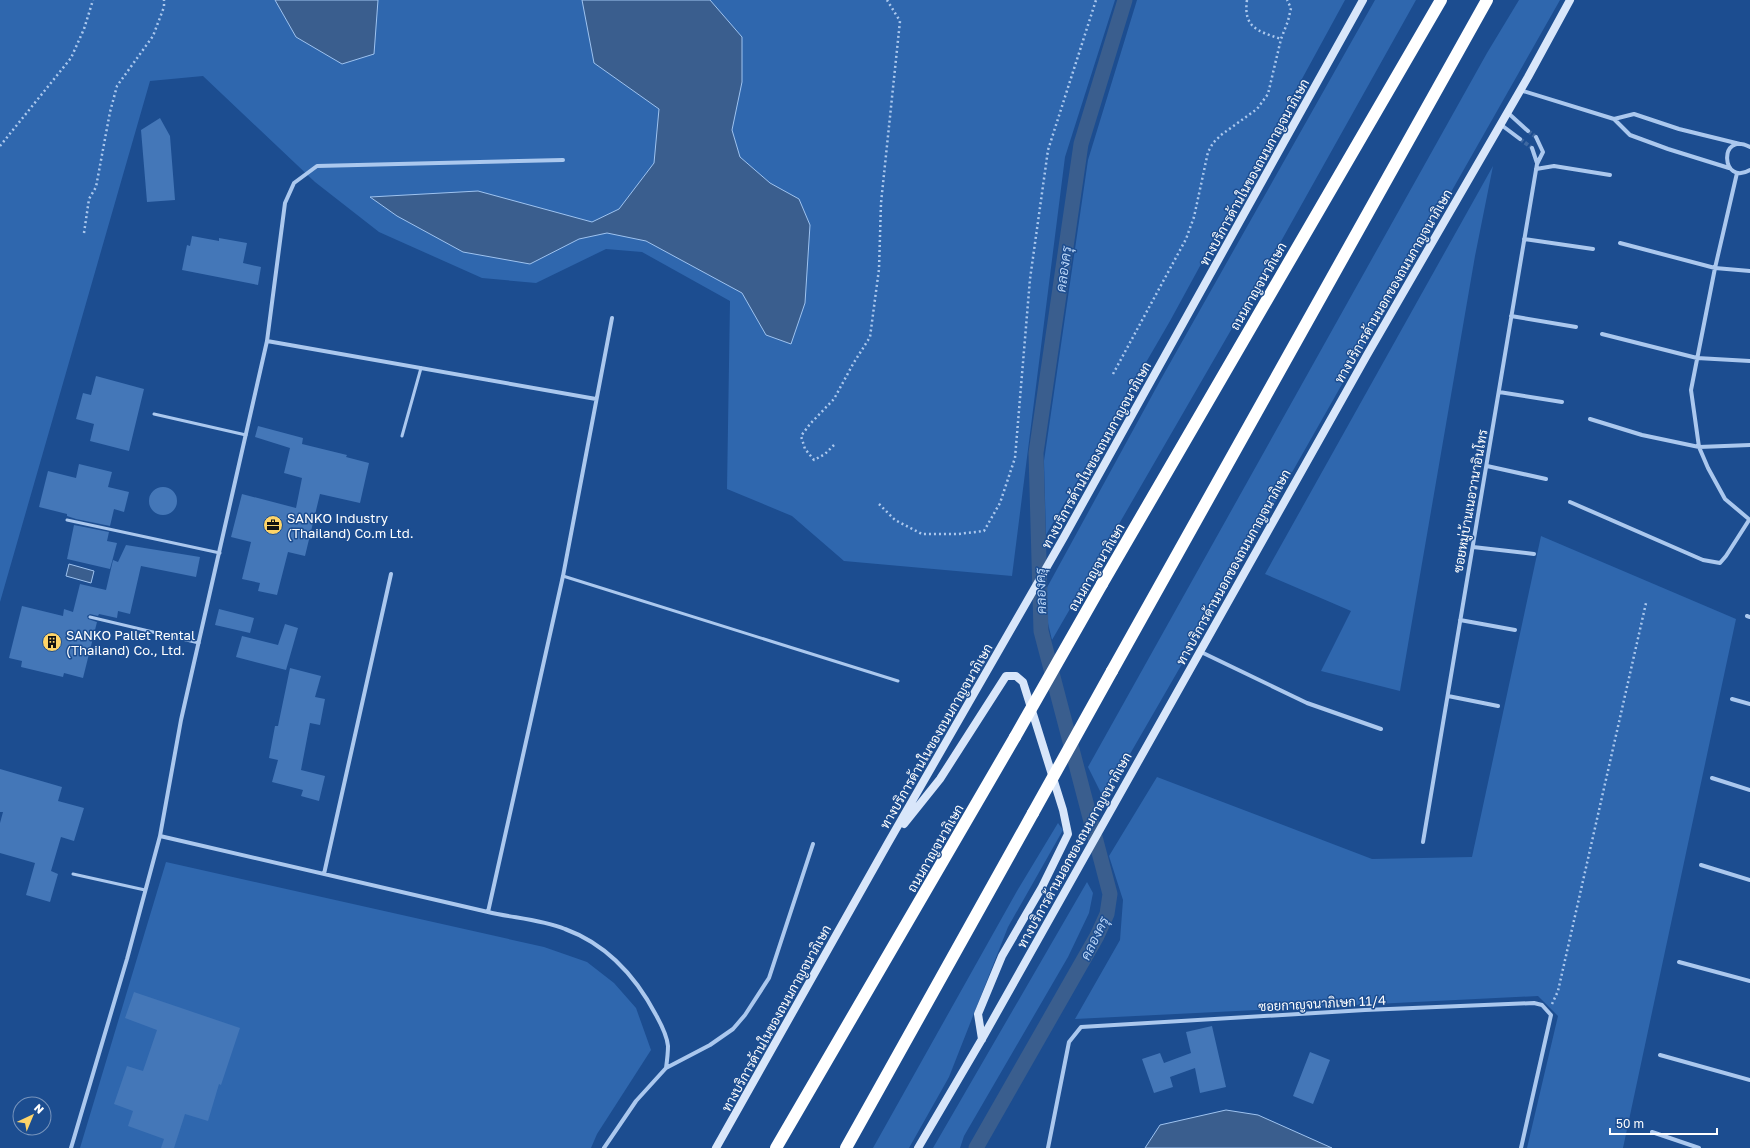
<svg xmlns="http://www.w3.org/2000/svg" width="1750" height="1148" font-family="'Golos Text',Sarabun,sans-serif">
<style>
.green{fill:#2f67ae}
.water{fill:#3a5e8e;stroke:#9ec3f0}
.lines{fill:none;stroke-linecap:round;stroke-linejoin:round}
.canal{stroke:#3a5e8e;stroke-width:15}
.building{fill:#4477b8}
.street-tunnel{stroke:#3e68a1;stroke-width:4;stroke-dasharray:4 2;stroke-linecap:butt}
.path{stroke:#abc8ee;stroke-width:2.5;stroke-dasharray:2 3;stroke-linecap:butt}
.lane{stroke:#abc8ee;stroke-width:3}
.street{stroke:#abc8ee;stroke-width:4}
.secondary{stroke:#d8e6fa;stroke-width:8}
.highway{stroke:#fff;stroke-width:12}
.highway-bridge{stroke:#fff;stroke-width:12}
.labels{text-anchor:middle;dominant-baseline:central;stroke-width:3;stroke-linejoin:round;paint-order:stroke}
.street-label{font-size:13px;fill:#fff;stroke:#1c4d90}
.poi-label{font-size:13px;fill:#fff;stroke:#1c4d90;text-anchor:start}
.water-label{font-size:14px;font-style:italic;fill:#b7d3f5;stroke:#1c4d90}
</style>
<rect width="100%" height="100%" fill="#1c4d90"/>
<path class="green" d="M0,0h1115l-50,157 -53,419 -168,-15 -52,-45 -65,-27 3,-188 -88,-49 -36,-3 -70,34 -54,-5 -103,-46 -64,-50 -112,-106 -53,5 -150,521z
M1137,0h208l-175,321 -124,214 -2,-74 44,-301z
M1375,0h41l-174,311 -190,329 -5,-21 -3,-26 117,-214z
M1519,0h41l-303,534 -153,265 -16,-32 399,-714z
M1493,166l-18,90 -75,435 -79,-20 30,-60 -86,-37z
M1541,536l195,83 -113,529h-96l31,-132 -20,-20 -463,23 45,-79 3,-40 -14,-44 48,-79 215,82 100,-2z
M1058,823l5,7 -55,97 -59,150 -40,71h-36l144,-257z
M166,862l378,85 43,15 27,21 22,25 15,42 -54,84 -6,14h-511z
M1087,882l6,11 -4,20 -21,44 -104,179 -4,12h-27z"/>
<path class="water" d="M275,0h103l-4,54 -32,10 -46,-27z
M582,0h128l32,37v45l-10,48 8,27 30,26 29,16 11,26 -5,78 -14,41 -25,-9 -24,-42 -96,-52 -39,-8 -28,6 -49,25 -67,-12 -66,-36 -27,-19 108,-6 114,31 27,-13 35,-46 5,-54 -65,-46z
M69,564l25,7 -3,12 -25,-7z
M1226,1110l32,5 74,33h-187l15,-23z"/>
<g class="lines">
<path class="canal" d="M976,1148l121,-212 10,-22 3,-20 -69,-263 -5,-178 45,-309 44,-144"/>
</g>
<path class="building" d="M160,118l10,18 5,64 -28,2 -6,-72z
M192,236l27,5v-3l28,5 -4,20 18,4 -3,18 -76,-15 5,-25 3,1z
M96,376l48,13 -15,62 -39,-10 4,-17 -18,-5 7,-26 8,2z
M258,426l45,12 -1,6 45,11 -1,2 23,6 -9,40 -40,-9 -15,62 -17,-4 -11,43 -19,-4 2,-8 -18,-4 9,-37 -20,-5 11,-43 54,14 6,-30 -18,-5 6,-25 -35,-11z
M79,464l33,8 -4,15 21,5 -5,20 -10,-3 -4,17 -34,-7 -9,-3v-2l-28,-7 9,-36 28,7z
M149 501a14 14 0 1 1 28 0a14 14 0 1 1-28 0Z
M74,525l35,7 -2,9 10,2 -7,26 -43,-10z
M126,545l74,12 -4,20 -55,-11 -11,48 -12,-3 -1,7 -18,-4 -1,2 -8,-2 -3,2 1,3 9,3 -14,56 -19,-5 -1,4 -42,-10 1,-6 -13,-3 13,-52 41,10 1,-7 9,3 7,-28 26,6 7,-30 5,2z
M219,609l35,9 -4,15 -35,-8z
M285,624l13,4 -12,42 -50,-13 6,-21 36,9z
M290,668l31,8 -6,21 10,2 -5,26 -10,-2 -9,47 24,6 -6,25 -18,-5 2,-6 -31,-8 6,-22 -9,-2 6,-32h3z
M0,769l62,18 -4,14 26,7 -10,33 -13,-4 -10,34 7,3 -8,28 -24,-7 9,-32 -35,-10v-30l3,-11h-3z
M134,992l106,36 -19,57 -2,-1 -11,37 -23,-7 -11,34h-13l3,-9 -36,-13 5,-15 -19,-7 13,-38 16,5 14,-41 -32,-12z
M1212,1026l14,61 -26,6 -5,-25 -25,9 3,10 -19,6 -12,-34 18,-6 4,10 27,-10 -5,-21z
M1310,1052l20,8 -17,44 -20,-8z"/>
<g class="lines">
<path class="street-tunnel" d="M1528,131l8,6
M1520,139l12,9"/>
<path class="path" d="M1247,0c-4,28 11,31 34,39
M0,146l71,-88 13,-29 9,-29
M84,233l5,-34 7,-12 14,-75 7,-26 36,-50 11,-29v-7
M1113,374l73,-135 8,-22 14,-65 5,-9 8,-8 36,-26 11,-15 13,-55 7,-18 3,-13 -4,-8
M834,445l-9,9 -11,6 -9,-11 -4,-13 9,-12 24,-25 19,-35 17,-27 9,-68 2,-66 19,-182 -13,-21
M879,504l16,16 27,14h36l26,-3 16,-28 15,-45 15,-179 18,-129 48,-150
M1552,1004l6,-13 88,-388"/>
<path class="lane" d="M154,414l92,21
M402,436l19,-68
M67,520l153,33
M563,576l335,105
M90,617l109,26
M73,874l72,16"/>
<path class="street" d="M1520,90l94,29 16,16 38,14 61,19
M1507,112l21,19
M1614,119l20,-5 45,15 61,15
M1500,124l20,15
M1750,147c-32,-17 -29,40 0,23
M1532,148l5,15
M1536,169l18,-3 56,9
M1737,173l-22,95 -24,122 8,57 9,21 17,31 25,21
M1524,239l69,10
M1620,243l95,25 35,3
M1511,316l65,11
M1602,334l95,24 53,3
M267,341l329,58
M1499,392l63,10
M1590,419l52,16 57,12 51,-2
M1487,466l59,13
M1570,502l133,58 17,3 6,-7 23,-36
M1473,547l61,7
M1747,616l3,1
M1460,620l55,10
M1199,651l108,52 74,26
M1448,696l50,10
M1732,699l18,5
M1712,778l38,12
M160,836l328,76c25,6 52,7 77,17 41,15 71,48 91,86 5,9 11,20 12,31 0,7 -1,15 -2,22
M1423,842l114,-678 6,-12 -7,-15
M1701,865l49,15
M324,874l67,-300
M488,912l75,-336 49,-258
M1679,962l71,19
M1660,1055l90,25
M1652,1132l47,16
M71,1148l56,-189 33,-123 21,-116 86,-379 18,-138 9,-20 23,-17 246,-6
M604,1148l32,-47 30,-33 44,-23 23,-16 12,-14 24,-37 44,-134
M1048,1148l21,-106 12,-15 284,-17 169,-7 8,2 9,10 -30,133"/>
<path class="secondary" d="M904,824l36,-45 66,-103h10l7,6 40,128 5,24 -26,53 -40,69 -24,58 4,25
M716,1148l172,-305 176,-306 299,-537
M918,1148l64,-109 385,-684 161,-278 42,-77"/>
<path class="highway" d="M1102,584l339,-584
M1112,671l375,-671
M776,1148l239,-411
M846,1148l187,-335"/>
<path class="highway-bridge" d="M1015,737l87,-153
M1033,813l79,-142"/>
</g>
<defs>
<g id="office-disc" transform="scale(1)"><circle r="9.5" fill="#fed468" stroke="#1c4d90"/><path d="M-6-3h4V-5.5h4V-3h4V5H-6ZM-1-4.5V-3h2v-1.5ZM-6 0V1H6V0Z" fill="#111"/></g>
<g id="building-disc" transform="scale(1)"><circle r="9.5" fill="#fed468" stroke="#1c4d90"/><path d="M-4-6H4V6H1V3H-1V6H-4ZM-2.5-4.3h1.7v1.8h-1.7ZM.8-4.3h1.7v1.8H.8ZM-2.5-1h1.7V.8h-1.7ZM.8-1h1.7V.8H.8Z" fill="#111"/></g>
</defs>
<g fill-rule="evenodd">
<use href="#office-disc" x="273" y="525"/>
<use href="#building-disc" x="52" y="642"/>
</g>
<g class="labels">
<g class="street-label">
<text transform="translate(1254 172) rotate(-61)">ทางบริการด้านในของถนนกาญจนาภิเษก</text>
<text transform="translate(1258 286) rotate(-60)">ถนนกาญจนาภิเษก</text>
<text transform="translate(1393 286) rotate(-60)">ทางบริการด้านนอกของถนนกาญจนาภิเษก</text>
<text transform="translate(1096 455) rotate(-61)">ทางบริการด้านในของถนนกาญจนาภิเษก</text>
<text transform="translate(1470 501) rotate(-80)">ซอยหมู่บ้านเนอวานาอินโทร</text>
<text transform="translate(1096 567) rotate(-60)">ถนนกาญจนาภิเษก</text>
<text transform="translate(1233 567) rotate(-61)">ทางบริการด้านนอกของถนนกาญจนาภิเษก</text>
<text transform="translate(936 736) rotate(-60)">ทางบริการด้านในของถนนกาญจนาภิเษก</text>
<text transform="translate(935 848) rotate(-60)">ถนนกาญจนาภิเษก</text>
<text transform="translate(1074 850) rotate(-61)">ทางบริการด้านนอกของถนนกาญจนาภิเษก</text>
<text transform="translate(1322 1003) rotate(-3)">ซอยกาญจนาภิเษก 11/4</text>
<text transform="translate(776 1018) rotate(-61)">ทางบริการด้านในของถนนกาญจนาภิเษก</text>
</g>
<g class="poi-label">
<text x="287" y="518">SANKO Industry<tspan x="287" dy="15">(Thailand) Co.m Ltd.</tspan></text>
<text x="66" y="635">SANKO Pallet Rental<tspan x="66" dy="15">(Thailand) Co., Ltd.</tspan></text>
</g>
<g class="water-label">
<text transform="translate(1063 269) rotate(-82)">คลองครุ</text>
<text transform="translate(1040 591) rotate(-92)">คลองครุ</text>
<text transform="translate(1094 938) rotate(-64)">คลองครุ</text>
</g>
</g>
<g transform="translate(32 1116) rotate(44)"><circle r="19" fill="#1c4d90" stroke="#7794bc"/>
<path d="M0-3L7 15L0 10L-7 15Z" fill="#fed468"/>
<text y="-6" font-size="11" font-weight="bold" text-anchor="middle" fill="#ffffff">N</text>
</g>
<path d="M1610 1128v6h107v-6" fill="none" stroke="#ffffff" stroke-width="2"/>
<text x="1616" y="1128" font-size="12" fill="#ffffff" stroke="#1c4d90" stroke-width="3" paint-order="stroke">50 m</text>
</svg>
